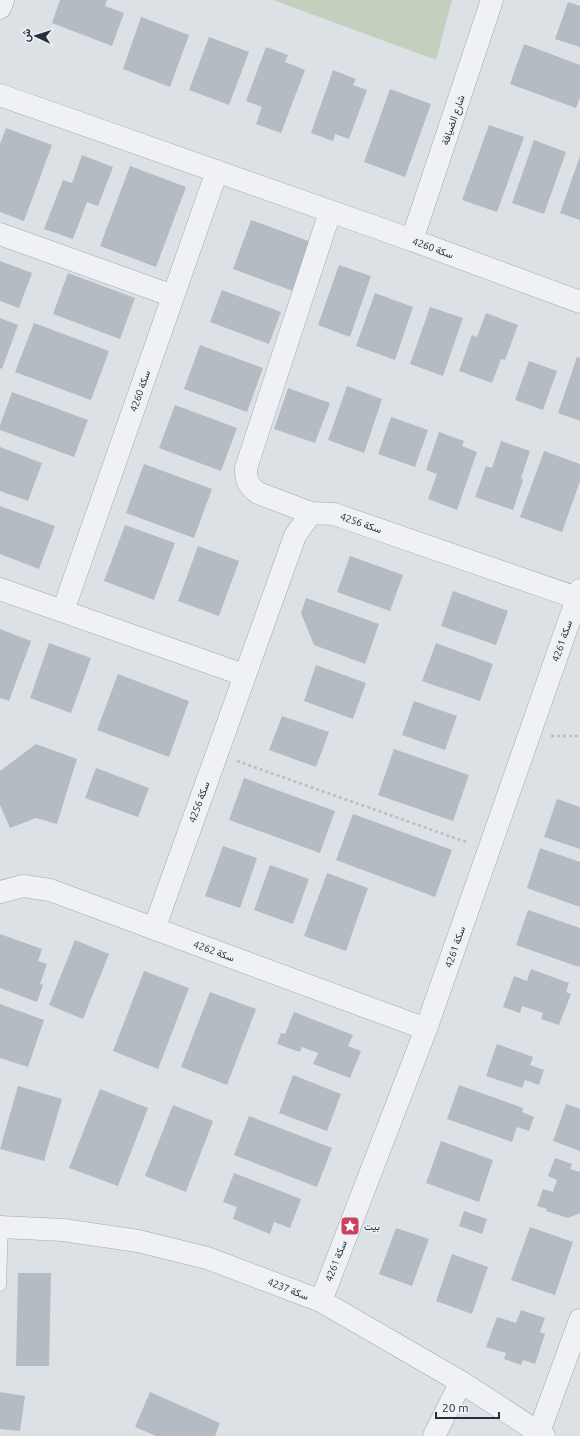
<svg xmlns="http://www.w3.org/2000/svg" width="580" height="1436" font-family="Ubuntu,Vazirmatn,sans-serif">
<style>
.green{fill:#c4d0be}
.building{fill:#b4bbc3}
.lines{fill:none;stroke-linecap:round;stroke-linejoin:round}
.service-casing{stroke:#a2a8b0;stroke-width:13}
.minor-casing{stroke:#a2a8b0;stroke-width:23}
.tertiary-casing{stroke:#a2a8b0;stroke-width:23}
.path{stroke:#bbbfc5;stroke-width:2.5;stroke-dasharray:3 3;stroke-linecap:butt}
.service{stroke:#eff1f5;stroke-width:12}
.minor{stroke:#eff1f5;stroke-width:22}
.tertiary{stroke:#eff1f5;stroke-width:22}
.labels{text-anchor:middle;dominant-baseline:central;stroke-width:3;stroke-linejoin:round;paint-order:stroke}
.street-label{font-size:10px;fill:#26303c;stroke:#ecf0f4}
.poi-label{font-size:10px;fill:#26303c;stroke:#ecf0f4;text-anchor:start}
</style>
<rect width="100%" height="100%" fill="#dce1e6"/>
<path class="green" d="M273,0h179l-16,60z"/>
<path class="building" d="M60,0h47l-2,6 19,7 -12,33 -60,-23z
M568,2l12,4v41l-25,-8z
M141,17l48,18 -19,52 -47,-18z
M209,37l40,15 -20,53 -40,-15z
M524,44l56,21v32l-4,11 -66,-24z
M266,47l22,8 -3,7 20,8 -24,63 -25,-9 6,-17 -16,-6z
M333,70l23,9 -3,6 14,5 -18,49 -14,-5 -2,7 -22,-8z
M390,89l41,15 -26,73 -41,-15z
M489,125l35,12 -27,75 -35,-12z
M6,128l46,17 -28,76 -24,-9v-68z
M534,140l32,12 -22,62 -32,-11z
M82,155l31,12 -15,39 -11,-4 -14,37 -29,-10 19,-49 9,3z
M580,156v64l-20,-7z
M130,166l56,21 -30,80 -56,-21z
M251,220l63,23 -18,49 -63,-23z
M0,261l32,12 -13,35 -19,-7z
M339,265l32,11 -21,61 -32,-12z
M68,273l67,25 -15,41 -67,-25z
M222,290l59,22 -12,32 -59,-22z
M375,293l38,14 -18,53 -39,-14z
M430,307l33,11 -20,58 -33,-12z
M486,313l32,12 -13,35 -4,-1 -9,24 -33,-12 13,-36 5,2z
M0,318l18,7 -16,44 -2,-1z
M34,323l75,28 -18,49 -76,-28z
M200,345l63,23 -16,44 -63,-23z
M577,357l3,1v63l-22,-8z
M529,361l28,10 -14,39 -28,-10z
M347,386l35,13 -18,54 -36,-13z
M288,388l42,15 -15,40 -41,-14z
M12,392l76,28 -14,37 -74,-27v-5z
M175,405l62,23 -16,43 -62,-23z
M391,417l37,13 -13,37 -37,-13z
M439,432l25,9 -2,5 15,6 -20,58 -29,-11 9,-25 -11,-4z
M501,441l29,10 -9,27 2,2 -10,30 -38,-13 11,-31 6,2z
M0,447l42,16 -14,38 -28,-10z
M544,451l36,13v17l-18,51 -42,-15z
M144,464l68,25 -18,49 -68,-25z
M0,506l55,20 -16,43 -39,-15z
M125,525l50,18 -21,57 -50,-19z
M198,546l41,15 -20,55 -41,-15z
M350,556l53,19 -13,36 -53,-19z
M453,591l55,20 -12,34 -55,-19z
M306,598l73,26 -14,40 -51,-19 -13,-32z
M0,629l31,12 -22,60 -9,-3z
M49,643l42,15 -20,55 -41,-15z
M436,643l57,21 -13,37 -58,-20z
M316,665l50,18 -13,36 -49,-18z
M118,674l71,27 -20,56 -72,-27z
M414,701l43,15 -12,34 -43,-15z
M282,716l47,16 -13,35 -47,-17z
M36,744l41,15 -20,65 -21,-6 -26,10 -10,-23v-34z
M394,749l75,26 -16,46 -75,-26z
M96,768l53,20 -11,29 -53,-19z
M244,778l91,33 -15,42 -91,-33z
M557,799l23,8v42l-36,-12z
M353,814l99,36 -17,47 -99,-37z
M223,846l34,12 -17,50 -35,-12z
M540,848l40,14v45l-53,-19z
M270,865l39,14 -16,45 -39,-14z
M327,873l41,15 -22,63 -42,-15z
M528,910l52,18v36l-1,3 -63,-22z
M0,934l42,15 -4,12 9,3 -7,20 3,1 -6,17 -37,-14z
M75,940l34,14 -26,65 -34,-14z
M531,969l38,14 -3,9 5,2 -12,31 -18,-6 2,-6 -21,-7 -2,7 -17,-6 11,-31 13,5z
M144,971l45,17 -31,81 -45,-18z
M210,992l46,17 -29,76 -46,-18z
M0,1004l44,16 -16,47 -28,-9z
M294,1012l59,23 -5,11 13,5 -11,27 -37,-14 5,-11 -16,-6 -2,5 -23,-8 4,-11 4,1z
M497,1044l36,13 -3,8 14,5 -5,15 -14,-5 -3,8 -36,-12z
M293,1075l48,19 -14,37 -48,-18z
M459,1085l64,23 -1,4 12,5 -5,14 -12,-4 -5,15 -65,-23z
M18,1086l44,13 -18,62 -44,-12z
M100,1089l48,19 -30,78 -49,-18z
M566,1104l14,5v42l-27,-10z
M173,1105l40,16 -27,71 -41,-16z
M249,1116l83,32 -15,39 -83,-32z
M441,1141l52,19 -14,42 -53,-19z
M555,1158l17,6 -2,5 10,3v41l-12,5 -22,-7 1,-2 -10,-3 6,-17 10,3 4,-12 -9,-4z
M234,1173l67,26 -11,29 -16,-6 -4,12 -37,-15 4,-12 -14,-5z
M464,1211l23,8 -5,15 -23,-8z
M530,1227l43,15 -18,53 -44,-15z
M396,1228l33,11 -17,47 -33,-12z
M452,1254l36,13 -16,47 -36,-13z
M18,1273h33l-2,93h-33z
M521,1310l24,8 -5,14 5,2 -10,30 -12,-4 -2,5 -17,-6 2,-6 -20,-6 11,-30 19,6z
M0,1392l25,4 -5,35 -20,-2z
M150,1392l70,31 -5,13h-59l-21,-9z"/>
<g class="lines">
<g class="service-casing">
<path id="service" d="M0,1285l2,-58"/>
</g>
<g class="minor-casing">
<path id="minor" d="M0,8l3,-8
M0,234l173,62
M412,240l168,62
M311,513l-53,-20c-10,-8 -12,-12 -12,-25l84,-256
M0,589l244,86
M63,611l154,-440
M0,892l23,-6 27,4 376,139
M154,929l141,-393 16,-23 23,1 243,84
M321,1301l105,-272 154,-439
M539,1432l41,-112
M434,1436l27,-54"/>
</g>
<g class="tertiary-casing">
<path id="tertiary" d="M0,95l412,145 80,-240
M0,1227l63,3 75,11 69,17 114,43 140,81 83,54"/>
</g>
<path class="path" d="M551,736h29
M237,761l232,82"/>
<use href="#service" class="service"/>
<use href="#minor" class="minor"/>
<use href="#tertiary" class="tertiary"/>
</g>
<defs>
<g id="sight-square" transform="scale(1)"><rect x="-9" y="-9" width="18" height="18" rx="4" fill="#cb4261" stroke="#ecf0f4"/><path d="M0-6L1.8-2.2L6-1.7L2.9 1.2L3.7 5.4L0 3.3L-3.7 5.4L-2.9 1.2L-6-1.7L-1.8-2.2Z" fill="#fff"/></g>
</defs>
<g fill-rule="evenodd">
<use href="#sight-square" x="350" y="1226"/>
</g>
<g class="labels">
<g class="street-label">
<text transform="translate(453 120) rotate(-71)">شارع الضيافة</text>
<text transform="translate(433 248) rotate(20)">سكة 4260</text>
<text transform="translate(140 391) rotate(-71)">سكة 4260</text>
<text transform="translate(361 523) rotate(19)">سكة 4256</text>
<text transform="translate(562 641) rotate(-71)">سكة 4261</text>
<text transform="translate(199 802) rotate(-70)">سكة 4256</text>
<text transform="translate(455 947) rotate(-71)">سكة 4261</text>
<text transform="translate(214 951) rotate(20)">سكة 4262</text>
<text transform="translate(336 1261) rotate(-69)">سكة 4261</text>
<text transform="translate(288 1289) rotate(21)">سكة 4237</text>
</g>
<g class="poi-label">
<text x="364" y="1226">بيت</text>
</g>
</g>
<g transform="translate(36 36) rotate(274)" stroke="#ecf0f4" stroke-width="3" paint-order="stroke">
<path d="M0-3L7 15L0 10L-7 15Z" fill="#26303c"/>
<text y="-6" font-size="11" font-weight="bold" text-anchor="middle" fill="#26303c">ش</text>
</g>
<path d="M436 1412v6h63v-6" fill="none" stroke="#26303c" stroke-width="2"/>
<text x="442" y="1412" font-size="12" fill="#26303c" stroke="#ecf0f4" stroke-width="3" paint-order="stroke">20 m</text>
</svg>
